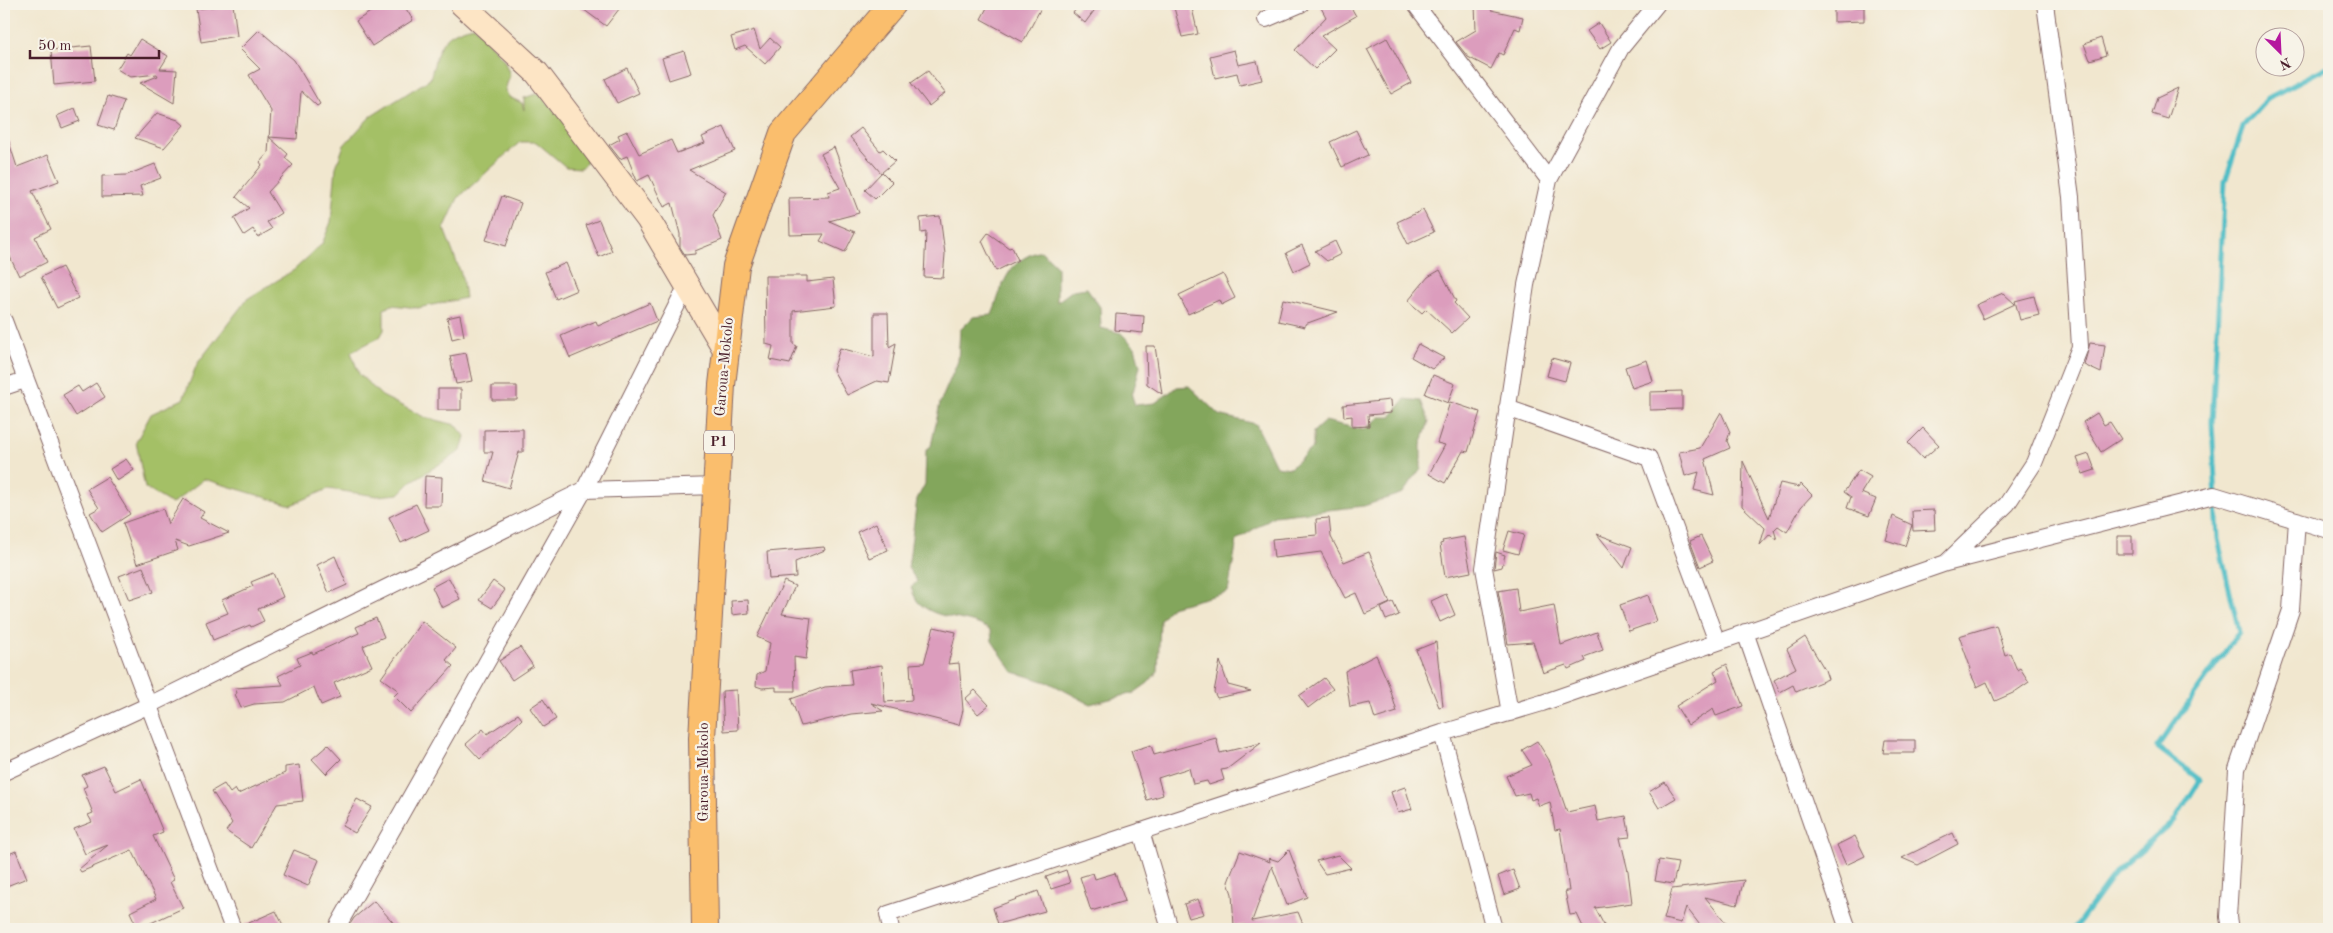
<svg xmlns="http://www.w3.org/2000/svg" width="2333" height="933" font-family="'Old Standard TT',serif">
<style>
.green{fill:#a4c066;stroke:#777048}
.forest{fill:#83a65b;stroke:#666243}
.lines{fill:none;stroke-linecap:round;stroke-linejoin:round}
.stream{stroke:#4fbdc6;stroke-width:5}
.building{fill:#dc9dbd}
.street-casing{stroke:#846564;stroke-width:18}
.secondary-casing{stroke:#846564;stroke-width:26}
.primary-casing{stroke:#846564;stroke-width:28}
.street{stroke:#fff;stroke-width:16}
.secondary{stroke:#fde5c5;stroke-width:24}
.primary{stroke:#fabe6d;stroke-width:26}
.labels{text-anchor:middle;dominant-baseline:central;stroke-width:4.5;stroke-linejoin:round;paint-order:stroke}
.shield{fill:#f7f3e8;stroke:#7e5f64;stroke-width:1}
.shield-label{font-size:14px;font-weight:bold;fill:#4a1f2b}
.street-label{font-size:15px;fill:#4a1f2b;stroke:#f7f3e8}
</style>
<rect width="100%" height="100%" fill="#f7f3e8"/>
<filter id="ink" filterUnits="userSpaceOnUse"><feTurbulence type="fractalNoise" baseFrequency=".02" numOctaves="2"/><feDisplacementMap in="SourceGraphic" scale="10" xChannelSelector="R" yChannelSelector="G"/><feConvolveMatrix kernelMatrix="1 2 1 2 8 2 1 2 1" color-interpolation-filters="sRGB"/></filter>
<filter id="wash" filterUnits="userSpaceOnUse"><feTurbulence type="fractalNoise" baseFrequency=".0096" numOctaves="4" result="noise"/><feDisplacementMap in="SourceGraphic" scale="20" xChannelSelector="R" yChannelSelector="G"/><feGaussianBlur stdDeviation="1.12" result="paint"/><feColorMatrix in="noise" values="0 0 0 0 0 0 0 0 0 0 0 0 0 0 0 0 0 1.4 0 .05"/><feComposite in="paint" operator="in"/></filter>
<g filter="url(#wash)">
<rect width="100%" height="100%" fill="#f1e7cf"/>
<path class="green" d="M474,26l30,34 6,15 -5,15 4,7 13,6 2,7v-12l15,-5 42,47 6,22 -6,6 -15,-1 -30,-25h-16l-62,56 -14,31 18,47 3,22 -47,10 -26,-3 -8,4v21l-4,7 -29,15 8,22 23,22 42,21 32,8 9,11 -4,15 -49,30 -13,13 -22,2 -49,-7 -37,16 -87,-26 -32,25 -27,-16 -9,-46 15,-28 32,-15 14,-35 50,-65 47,-29 28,-26 9,-22 5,-55 8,-22 26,-28 60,-38c9,-31 9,-46 44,-53z"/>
<path class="forest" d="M1041,251l16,15v36l16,-12 14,-2 13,19 1,21 20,5 14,14 5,19 -8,30 3,9 20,-2 22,-16 12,-1 30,29 37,9 20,42 14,2 23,-21v-15l12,-11 39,9 16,-13h11l14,-18 16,2 8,20 -8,24v23l-18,25 -39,13 -90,10 -37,24 -9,52 -57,15 -11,13 -2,51 -10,12 -14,10 -44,11 -40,-21 -37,-11 -21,-31 -1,-10c-21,-16 -54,-9 -73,-29 -3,-3 -5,-10 -7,-14l6,-7 -9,-13 9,-69 8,-15 1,-34 5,-4 9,-43 18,-42 2,-31 13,-13 19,-2c11,-30 14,-55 49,-64z"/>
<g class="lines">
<path class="stream" d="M2074,929l42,-57 59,-52 25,-40 -43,-33 82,-115 -21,-93 -6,-117 13,-240 18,-56 25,-28 61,-32"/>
</g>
<g id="blocks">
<path class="building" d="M233,4l4,32 -36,6 -5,-33z
M383,4h20l10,16 -41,26 -16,-25z
M576,4h47l-17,22z
M989,4h54l-20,38 -42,-23z
M1080,4h19l-14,19 -12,-10z
M1173,4h18l7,30 -16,3z
M1319,4h30l7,12 -35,20 14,13 -20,20 -20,-19 31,-33z
M1475,4h16v6l32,7 -3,13 -5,-2 -12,27 -4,-2 -8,16 -23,-12 -12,-15 20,-12z
M1834,7h30v14l-30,1z
M1599,23l12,19 -11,7 -13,-18z
M259,30l35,30 26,44 -3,2 -16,-15 -4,48 -28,-2 19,17 -3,4 8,7 -25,27 13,21 -14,9 5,7 -14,8 -5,-8 -9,6 -10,-17 15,-10 -13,-11 26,-32 -2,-3 8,-9 3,-42 -22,-36 11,-6 -20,-20z
M754,30l6,19 10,-11 10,9 -15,17 -20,-18 -10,4 -4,-13z
M1387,38l24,45 -20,11 -24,-45z
M2101,38l5,17 -16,5 -6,-16z
M140,39l28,17 -8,13 17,1 -3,33 -34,-20 18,-7 -1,-2 -27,3 -13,-8 10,-16 3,2z
M91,46l4,35 -41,4 -3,-35z
M1234,50l4,15 19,-4 5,19 -22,5 -3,-12 -22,5 -5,-22z
M684,51l7,22 -22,7 -7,-22z
M627,68l12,25 -22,10 -12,-24z
M928,71l17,22 -16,13 -18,-23z
M2178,88l-10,31 -16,-5 5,-16z
M108,96l16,5 -10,29 -16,-5z
M75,108l5,13 -18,7 -5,-12z
M157,113l21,7 6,5 -20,23 -29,-10z
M724,127l11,24 -46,19 37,22 -13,23 9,25 -27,11v3l-10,1 -5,-8v-13l-8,-31 -8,4 -15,-32 -12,6 -10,-25 -7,3 -11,-14 11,-6 -2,-4 9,-4 12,23 32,-14 6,13 28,-10 -3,-6z
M861,128l19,23 3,-2 12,12 -14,12 -31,-36z
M1356,130l12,25 -26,12 -12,-25z
M6,133l11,34 31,-12 11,26 -27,10 19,38 -16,8 12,25 -28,14 -15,-32v-110z
M834,147l25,66 -30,8 26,11 -10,20 -25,-11 4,-7 -34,1 -1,-37 40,-1 -1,-5 12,-4 -19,-34z
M155,164l6,14 -21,8 3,10 -41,1v-21l25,-1z
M882,172l10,10 -17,17 -10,-9z
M502,196l19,7 -15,43 -20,-6z
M1423,210l11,22 -26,12 -11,-22z
M940,216l5,38 -2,24 -19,-1 2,-45 -5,1 -1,-15z
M599,220l13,31 -13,6 -13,-32z
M988,233l21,15 3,-1 6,13 -22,11 -14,-30z
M1335,241l6,13 -14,7 -12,-10z
M1302,245l8,18 -16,8 -8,-18z
M566,263l11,27 -21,9 -11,-27z
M62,267l16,31 -21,10 -16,-31z
M1440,270l16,31 -2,2 14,15 -16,15 -26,-24 -4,4 -14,-12 20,-24z
M1223,274l12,24 -14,7 -2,-5 -31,14 -9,-19z
M765,276h42v6l26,-3 3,27 -43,5v33l4,2 -7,18 -20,-4 3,-14 -7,-2z
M2003,293l12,11 -32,15 -7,-14z
M2034,296l5,19 -19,5 -5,-19z
M1283,299l55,13 -33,12v3l-27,-6z
M650,303l7,18 -87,37 -9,-22 35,-15 2,5z
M874,313h14l1,34 7,-4 -7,40 -12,-2 -30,14 -14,-25 7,-22 34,9z
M1116,314l28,2 -1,17 -28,-3z
M460,315l4,21 -12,3 -5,-21z
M2090,343l15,2 -4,28 -17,-8z
M1418,344l26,14 -12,11 -21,-12z
M1146,346h9l7,48 -15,-10z
M466,353l6,28 -16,3 -6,-28z
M1552,358l18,5 -5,18 -18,-5z
M1647,360l6,21 -21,7 -7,-21z
M1433,375l22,9 -7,19 -23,-9z
M96,383l9,14 -29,19 -13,-21 15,-9 4,6z
M492,386h25v14h-25z
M438,389h23v21h-23z
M1682,391v18l-32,1v-18z
M1390,400l1,13 -23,2 1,11 -17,1v-11l-8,1 -1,-12z
M1450,402l30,10 -12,40 -5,-1 -18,32 -16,-9 16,-29 -8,-2z
M1721,412l9,20 -3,9 3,7 -25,11 9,36 -20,-5 5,-18 -14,4 -6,-24 21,-4z
M2097,413l7,12 6,-3 11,17 -20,13 -18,-30z
M1923,428l16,17 -16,14 -15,-16z
M523,429v23h-4l-10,36 -24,-7 8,-29h-9v-22z
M2089,454l6,16 -12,4 -6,-16z
M126,459l8,11 -17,11 -7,-12z
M1743,461l26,57 11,-35 19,4 2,-3 11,11 -11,12 -14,25 -9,-6 -4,4 3,10 -7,-6 -10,11 5,-17 -23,-22z
M1859,470l12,7 -10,16 15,6 -7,17 -22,-8 4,-11 -7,-5z
M425,476l17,1 -1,29h-17z
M107,477l23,37 -28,18 -12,-19 9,-5 -12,-19z
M183,499l21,13 -4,6 29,15 -40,13 -14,-5 3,9 -41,14 -14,-41 40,-14 5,15z
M416,504l13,26 -28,13 -12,-26z
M1934,510l1,20 -22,1 -1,-20z
M1893,516l19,9 -7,21 -19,-6z
M1329,518l2,19 13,25 25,-10 21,51 -25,11 -9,-21 -11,5 -24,-46 -47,6 -2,-19 45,-4 -1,-16z
M876,523l12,27 -19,8 -12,-26z
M1509,531l15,4 -6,19 -15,-4z
M1597,534l35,13 -8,21z
M1701,536l12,25 -13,6 -10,-26z
M2117,536h15v18h-15z
M1464,537l7,35 -26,5 -5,-33 3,-1 -1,-2z
M824,547l1,3 -30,12 1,15 -27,2 -2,-27z
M1496,552l9,3 -3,12 -8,2z
M335,556l12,29 -18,8 -12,-28z
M143,567l10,25 -24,8 -10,-24z
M273,573l10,24 -25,12 6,12 -13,6 -1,-2 -37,15 -7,-18 22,-9 -6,-13 31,-14 -2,-4z
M449,578l11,21 -18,9 -10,-21z
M493,581l12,9 -13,18 -13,-8z
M784,581l11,5 -13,28 29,4 -5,41 -12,-2 1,34h-19v-4l-14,1 -6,-2 1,-11 8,-4 5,-28 -13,-6z
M1516,588l3,24 35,-7 7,40 36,-13 6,18 -19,7 2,4 -18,8 -2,-4 -23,8 -10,-31 -25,2 -10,-53z
M1446,594l9,21 -15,7 -9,-21z
M1648,595l9,26 -28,10 -9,-26z
M748,600l1,13 -17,2 -1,-14z
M1393,602l6,13 -13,5 -5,-12z
M376,618l8,19 -21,9 9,20 -38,17 6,14 -19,8 -7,-18 -29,15 -31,2 -13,4 -6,-14 2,-1 -2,-5 48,-3 -5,-9 22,-11 -3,-7 15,-6 1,2 46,-21 -3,-6z
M422,621l34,27 -10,12 7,6 -42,47 -17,-17 5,-5 -18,-13z
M1996,625l9,30 5,-2 7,17 3,-2 9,14 -16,11 -18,8 -8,-19 -10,5 -8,-17 2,-1 -12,-33z
M934,627l22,5 -8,32 11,-1 4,47 -4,15 -88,-22 12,8 -32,3 -50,12 -10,-27 34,-12 27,-2 -2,-15 32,-5 3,37 27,-2 -2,-36 14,-1z
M1805,637l20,33 3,9 -32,13 -3,-7 -13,7 -6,-12 22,-12 -9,-19z
M1436,642l7,64 -4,1 -23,-57z
M520,647l13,19 -21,14 -13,-19z
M1376,655l13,30 8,27 -22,7 -5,-16 -20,4 -5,-36z
M1220,661l8,24 23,6 -34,7 -3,-6z
M1727,664l16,42 -27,10 -3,-7 -25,16 -12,-19 42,-26 -4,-9z
M1324,678l9,11 -25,19 -9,-12z
M736,690l2,40 -14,1 -2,-40z
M975,690l14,15 -11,9 -13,-15z
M543,699l13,20 -13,8 -13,-19z
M518,714l4,5 -42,40 -14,-15 17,-15 4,5z
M1216,738l4,15 41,-10 -34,26 -6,1 3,10 -15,5 -2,-4 -14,3 -4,-16 -31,10 5,17 -16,5 -16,-49 20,-6 3,10z
M1885,740h30v13h-32z
M1537,741l12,19 18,52 28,-6 3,15 28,-5 4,21 -10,1 8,33 4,32 -37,5 11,21h-22l-7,-15 -7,1 -5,-24h4l-9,-62 -5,1 -5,-28 -11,4 -3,-8 -5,2 -2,-7 -14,3 -9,-20 26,-11 -10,-15z
M328,745l13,14 -15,15 -14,-15z
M299,765l4,36 -26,3 -26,44 -25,-17 6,-8 -20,-32 12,-7 6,9 5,-4 3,5 47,-21v-6z
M104,766l12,25 25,-12 22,53 -10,4 21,44 -4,2 13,26 -45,21 -8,-17 26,-13 -24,-49 -51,22 -2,-3 29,-24 -23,9 -11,-25 18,-7 -4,-7 5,-2 -10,-25 4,-2 -5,-11z
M1665,782l11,16 -17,10 -10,-16z
M1405,787l7,22 -14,4 -7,-21z
M357,799l15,8 -17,26 -13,-7z
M1953,833l5,11 -40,21 -16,-7z
M1855,836l10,20 -19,9 -9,-20z
M294,850l25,10 -11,26 -25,-11z
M1289,850l18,47 -20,8 -15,-39 -20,55 46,-9 7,17h-60v-4l-11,1 -2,-32 -4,-12 12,-31 30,11 -1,-4 9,3z
M16,851l11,27 -23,9v-31z
M1338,855l13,13 -26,6 -9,-13z
M1659,860l19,3 -5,21 -18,-3z
M1066,870l4,13 -19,6 -5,-12z
M1513,870l7,19 -16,6 -6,-19z
M1093,873l2,6 20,-6 10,28 -34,10 -11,-34z
M1744,880l-7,25 -32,-8 26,32h-28l-17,-22 -5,16 -17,-4 8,-30z
M1038,891l7,20 -47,13 -5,-16z
M1198,899l6,15 -15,4 -5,-14z
M374,901l25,28h-52l7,-11z
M276,911l9,18h-42l-1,-3z"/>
</g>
</g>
<g filter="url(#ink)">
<use href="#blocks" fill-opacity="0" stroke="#846564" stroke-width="1"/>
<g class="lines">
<g class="street-casing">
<path id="street" d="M1415,4l134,176
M1266,19l35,-15
M4,321l229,608
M4,387l21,-7
M1507,408l142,50 68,184
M1947,562l60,-58 27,-41 46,-116 -9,-150 -26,-193
M1745,632l103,297
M1510,713l-26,-145 42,-283 23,-105 72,-132 36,-44
M1442,733l52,196
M4,772l143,-66 437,-216 133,-4
M1141,831l29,98
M336,929l248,-439 103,-205
M891,929l-3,-15 554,-181 100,-30 404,-140 268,-68 115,35
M2230,929l-2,-12 9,-148 54,-159 6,-90"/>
</g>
<g class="secondary-casing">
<path id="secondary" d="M462,4l75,69 111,146 78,132"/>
</g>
<g class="primary-casing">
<path id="primary" d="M705,929l-3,-191 20,-353 14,-119 47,-133 110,-129"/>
</g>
<use href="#street" class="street"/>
<use href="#secondary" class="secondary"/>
<use href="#primary" class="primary"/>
</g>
</g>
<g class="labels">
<rect class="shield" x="704" y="430.5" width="30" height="23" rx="4"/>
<g class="shield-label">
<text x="719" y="442">P1</text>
</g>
<g class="street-label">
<text transform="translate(725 367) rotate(-85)">Garoua-Mokolo</text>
<text transform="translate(704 772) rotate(-90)">Garoua-Mokolo</text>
</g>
</g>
<rect width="2333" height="933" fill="none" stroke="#f7f3e8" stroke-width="20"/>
<g transform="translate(2280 52) rotate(156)"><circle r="24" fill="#f7f3e8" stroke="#b29e9c"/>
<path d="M0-4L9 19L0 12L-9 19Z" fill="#b5179e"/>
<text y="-8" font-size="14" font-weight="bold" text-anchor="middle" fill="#4a1f2b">N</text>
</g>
<path d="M30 50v8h129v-8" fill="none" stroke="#4a1f2b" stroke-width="2.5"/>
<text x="38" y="50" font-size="15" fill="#4a1f2b" stroke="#f7f3e8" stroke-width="4" paint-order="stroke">50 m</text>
</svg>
